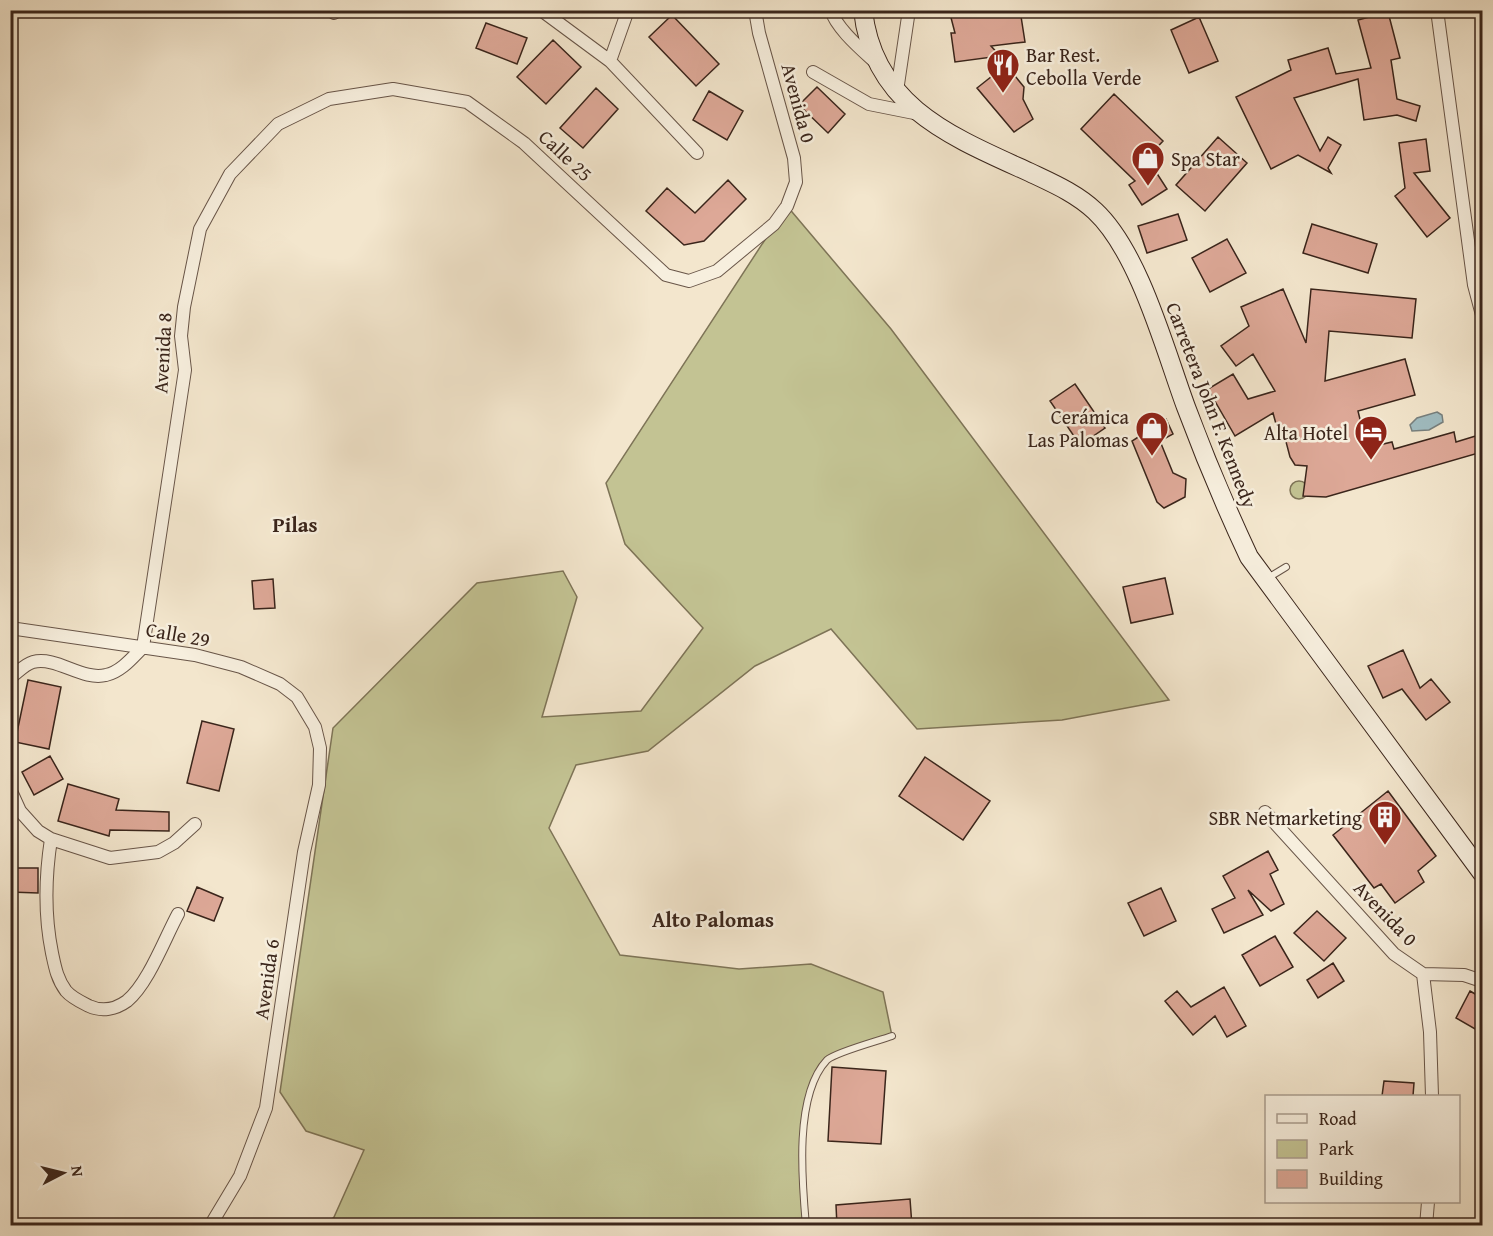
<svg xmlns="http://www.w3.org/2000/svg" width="1493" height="1236" font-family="'Gentium Book Plus',serif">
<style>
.green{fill:#c3c393;stroke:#7e7457;stroke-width:1.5}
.water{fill:#a0bdc2;stroke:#77807f;stroke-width:1.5}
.building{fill:#dda897;stroke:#3a251b;stroke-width:1.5}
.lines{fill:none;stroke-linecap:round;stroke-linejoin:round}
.lane-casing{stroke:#685548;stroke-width:8}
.street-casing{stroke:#685548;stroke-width:14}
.secondary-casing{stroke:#3a251b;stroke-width:20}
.lane{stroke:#f7efde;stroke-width:6}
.street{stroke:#f7efde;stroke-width:12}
.secondary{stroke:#f7efde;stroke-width:18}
.labels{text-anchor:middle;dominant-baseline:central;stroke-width:5;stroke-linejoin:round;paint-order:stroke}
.poi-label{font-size:20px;fill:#3a251b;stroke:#f7efde;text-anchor:end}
.street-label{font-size:20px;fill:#3a251b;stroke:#f7efde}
.neighbourhood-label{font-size:21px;font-weight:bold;fill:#3a251b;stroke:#f7efde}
</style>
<rect width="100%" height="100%" fill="#f3e6cd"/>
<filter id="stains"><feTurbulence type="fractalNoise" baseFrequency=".00333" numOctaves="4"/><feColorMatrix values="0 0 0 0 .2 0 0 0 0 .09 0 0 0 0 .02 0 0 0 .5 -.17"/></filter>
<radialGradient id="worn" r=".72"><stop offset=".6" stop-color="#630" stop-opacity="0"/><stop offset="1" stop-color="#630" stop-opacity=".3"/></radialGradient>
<path class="green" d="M787,206l104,123 278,371 -107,20 -145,9 -86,-100 -76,37 -107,85 -72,14 -27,63 71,127 119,14 72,-5 72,28 9,44c-13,5 -57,17 -64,24 -35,35 -24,120 -22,165h-479l7,-8 30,-67 -58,-19 -26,-39 53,-364 144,-145 86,-12 14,26 -35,120 99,-6 62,-83 -78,-84 -19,-61z
M1290 490a9 9 0 1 1 18 0a9 9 0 1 1-18 0Z"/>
<path class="water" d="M1437,412l5,3 1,7 -14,8 -17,1 -2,-6 7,-7z"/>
<path class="building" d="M949,10h71l5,32 -34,4 9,10 -45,6 -4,-29h4z
M1388,12l12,46 -9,2 6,39 23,7 -4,15 -19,-6 -33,5 -6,-41 -64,19 26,53 8,-14 13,8 -13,23 3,5 -33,-18 -27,14 -35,-72 55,-27 -3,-10 40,-12 8,26 35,-6 -13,-48z
M672,15l47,49 -23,22 -47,-49z
M1199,17l19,44 -29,12 -18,-43z
M486,23l41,15 -10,26 -41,-16z
M553,40l28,27 -35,37 -29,-27z
M1006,65l18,22 -1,12 10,20 -19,13 -37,-44z
M817,87l28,27 -17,19 -29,-28z
M596,88l22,21 -35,39 -23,-20z
M709,91l34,20 -16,29 -34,-20z
M1114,94l49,47 -16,17 20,31 -25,16 -13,-20 6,-4 -54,-52z
M1218,137l29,26 -42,48 -29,-26z
M1426,139l4,32 -16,2 36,45 -23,19 -32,-41 10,-8 -6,-45z
M728,180l18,19 -42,42 -20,4 -38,-34 21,-23 28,25z
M1178,214l9,26 -40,13 -9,-27z
M1312,224l65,20 -9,29 -65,-20z
M1227,239l19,34 -36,19 -18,-34z
M1283,289l23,54 5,-54 105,10 -4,39 -83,-7 -4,50 80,-22 10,36 -57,16 7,29 12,-4 2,9 13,-3 2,7 60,-17 2,10 26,-8v18l-156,45 -23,-1 4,-30 -12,-1 -5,-8 -6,-23 -5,1 -6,-22 -38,23 -27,-47 25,-15 15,25 27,-8 -22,-37 -17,12 -15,-20 28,-20 -8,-19z
M1075,384l30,44 -25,17 -30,-44z
M1166,419l7,15 -13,7 13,32 13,6 -1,18 -21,11 -7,-6 -25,-61z
M1165,578l8,36 -42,9 -8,-36z
M273,579l2,29 -21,1 -2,-28z
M1403,650l17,38 11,-9 19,23 -24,18 -24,-31 -19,9 -15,-32z
M28,680l33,7 -12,62 -34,-7z
M202,721l32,8 -15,62 -32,-8z
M50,756l13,23 -29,16 -12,-23z
M925,757l65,44 -27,39 -64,-44z
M68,784l51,15 -3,11 53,2v19l-59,-1 -1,6 -51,-15z
M1388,791l48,65 -18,15 6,11 -29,21 -14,-19 -7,4 -41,-53z
M1268,851l10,19 -8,4 14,30 -13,7 -23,-21 15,25 -39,18 -12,-24 23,-11 -12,-22z
M10,868h28v25l-28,-1z
M197,887l26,11 -9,23 -27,-10z
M1161,888l15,33 -32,15 -16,-33z
M1317,911l29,27 -22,23 -30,-28z
M1275,936l18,31 -33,19 -18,-31z
M1333,963l11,18 -26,17 -11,-18z
M1224,987l22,39 -19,11 -12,-21 -22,19 -28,-34 12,-10 14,16z
M1470,991l12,7v35l-26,-15z
M832,1067l54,4 -5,73 -53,-3z
M1384,1081l30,2 -1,13h-31z
M910,1199l2,27h-75l-1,-21z"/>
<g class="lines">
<g class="lane-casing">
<path id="lane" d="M1268,578l18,-11
M806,1226c-4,-45 -12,-131 21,-166 9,-8 51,-19 65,-24"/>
</g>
<g class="street-casing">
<path id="street" d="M541,10l69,51 87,92
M831,10c5,18 30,39 44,52
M1437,10l37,275 8,30
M334,13l4,-3
M610,61l18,-51
M813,72l56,32 50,10
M897,91l12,-81
M10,628l185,27 46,12 39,17 17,13 18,30 5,21 -1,37 -15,67 -38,256 -26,68 -30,50
M143,647l42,-277 -4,-34 3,-29 16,-78 30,-55 48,-50 51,-25 64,-10 74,13 57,41 142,132 23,6 28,-10 57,-47 13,-18 9,-24 -2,-24 -35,-125 -4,-23
M10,678c7,-5 15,-14 23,-16 24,-6 49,19 73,13 15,-3 27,-18 37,-28
M10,789l10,22 18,20 13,8 59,19 48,-6 16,-9 21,-19
M1265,812l129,142 29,20 7,58 2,64
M51,839c-6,39 -7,75 1,114 3,14 5,26 14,38 6,7 15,11 23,15 13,6 27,3 38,-5 21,-17 38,-63 51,-87
M1423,974l41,1 18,6
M1426,1226l2,-24"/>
</g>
<g class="secondary-casing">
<path id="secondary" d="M863,10c10,96 89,127 166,162 23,11 47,21 66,39 44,41 70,139 91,196 19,51 40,101 63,150l233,316"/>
</g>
<use href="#lane" class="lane"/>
<use href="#street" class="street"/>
<use href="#secondary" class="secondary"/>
</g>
<defs>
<g id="restaurant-pin" transform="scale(1.725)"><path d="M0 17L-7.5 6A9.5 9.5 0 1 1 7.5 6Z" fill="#8f2418" stroke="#f7efde"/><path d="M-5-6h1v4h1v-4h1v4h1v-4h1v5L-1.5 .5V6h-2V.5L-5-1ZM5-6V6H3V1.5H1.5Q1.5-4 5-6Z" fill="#fff"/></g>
<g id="shop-pin" transform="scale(1.725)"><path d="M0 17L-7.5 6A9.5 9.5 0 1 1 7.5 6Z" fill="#8f2418" stroke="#f7efde"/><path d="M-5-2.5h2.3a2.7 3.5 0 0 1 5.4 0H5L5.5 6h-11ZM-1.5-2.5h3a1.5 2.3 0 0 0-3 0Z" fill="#fff"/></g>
<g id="hotel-pin" transform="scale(1.725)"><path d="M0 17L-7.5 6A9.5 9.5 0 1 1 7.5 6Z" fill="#8f2418" stroke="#f7efde"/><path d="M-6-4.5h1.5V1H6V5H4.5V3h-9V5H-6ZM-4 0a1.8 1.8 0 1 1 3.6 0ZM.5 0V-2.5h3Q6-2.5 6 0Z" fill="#fff"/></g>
<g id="building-pin" transform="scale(1.725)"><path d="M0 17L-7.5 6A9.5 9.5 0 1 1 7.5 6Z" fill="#8f2418" stroke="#f7efde"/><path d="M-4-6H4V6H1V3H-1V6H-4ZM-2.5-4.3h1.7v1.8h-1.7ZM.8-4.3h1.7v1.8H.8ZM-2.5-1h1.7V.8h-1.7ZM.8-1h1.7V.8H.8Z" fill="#fff"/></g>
</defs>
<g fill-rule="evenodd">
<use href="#restaurant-pin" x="1003" y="65"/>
<use href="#shop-pin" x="1148" y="158"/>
<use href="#shop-pin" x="1152" y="428"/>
<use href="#hotel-pin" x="1371" y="432"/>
<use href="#building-pin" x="1385" y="817"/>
</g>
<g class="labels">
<g class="poi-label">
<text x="1026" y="54" text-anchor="start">Bar Rest.<tspan x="1026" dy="23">Cebolla Verde</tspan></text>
<text x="1171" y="158" text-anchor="start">Spa Star</text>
<text x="1129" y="416">Cerámica<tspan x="1129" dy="23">Las Palomas</tspan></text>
<text x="1348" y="432">Alta Hotel</text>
<text x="1362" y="817">SBR Netmarketing</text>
</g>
<g class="street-label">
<text transform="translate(799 103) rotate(75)">Avenida 0</text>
<text transform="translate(566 155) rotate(43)">Calle 25</text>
<text transform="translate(162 353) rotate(-87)">Avenida 8</text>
<text transform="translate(1212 405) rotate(69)">Carretera John F. Kennedy</text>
<text transform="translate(178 634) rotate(10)">Calle 29</text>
<text transform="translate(1386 913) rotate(46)">Avenida 0</text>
<text transform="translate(266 979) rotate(-82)">Avenida 6</text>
</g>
<g class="neighbourhood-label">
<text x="295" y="524">Pilas</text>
<text x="713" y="919">Alto Palomas</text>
</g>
</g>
<rect width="1493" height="1236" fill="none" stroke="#f3e6cd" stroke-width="36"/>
<rect x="12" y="12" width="1469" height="1212" fill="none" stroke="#3a251b" stroke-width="3"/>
<rect x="18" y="18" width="1457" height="1200" fill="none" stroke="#3a251b" stroke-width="1.5"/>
<rect x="1265" y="1095" width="195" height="108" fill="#f7efde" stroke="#ab9e90" stroke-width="1.5"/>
<rect x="1277" y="1114" width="30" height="9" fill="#f7efde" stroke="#ab9e90" stroke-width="1.5"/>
<text x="1319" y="1125" font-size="18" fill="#3a251b">Road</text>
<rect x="1277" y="1140" width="30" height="18" fill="#c3c393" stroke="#ab9e90" stroke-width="1.5"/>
<text x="1319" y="1155" font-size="18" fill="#3a251b">Park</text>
<rect x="1277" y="1170" width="30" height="18" fill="#dda897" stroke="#ab9e90" stroke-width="1.5"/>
<text x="1319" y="1185" font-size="18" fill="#3a251b">Building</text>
<g transform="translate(63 1173) rotate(83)" stroke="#f7efde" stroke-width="4.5" paint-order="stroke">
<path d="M0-4.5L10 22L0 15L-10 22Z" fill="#3a251b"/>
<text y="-9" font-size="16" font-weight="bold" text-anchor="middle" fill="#3a251b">N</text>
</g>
<rect width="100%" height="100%" filter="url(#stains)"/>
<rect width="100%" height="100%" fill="url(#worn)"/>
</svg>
